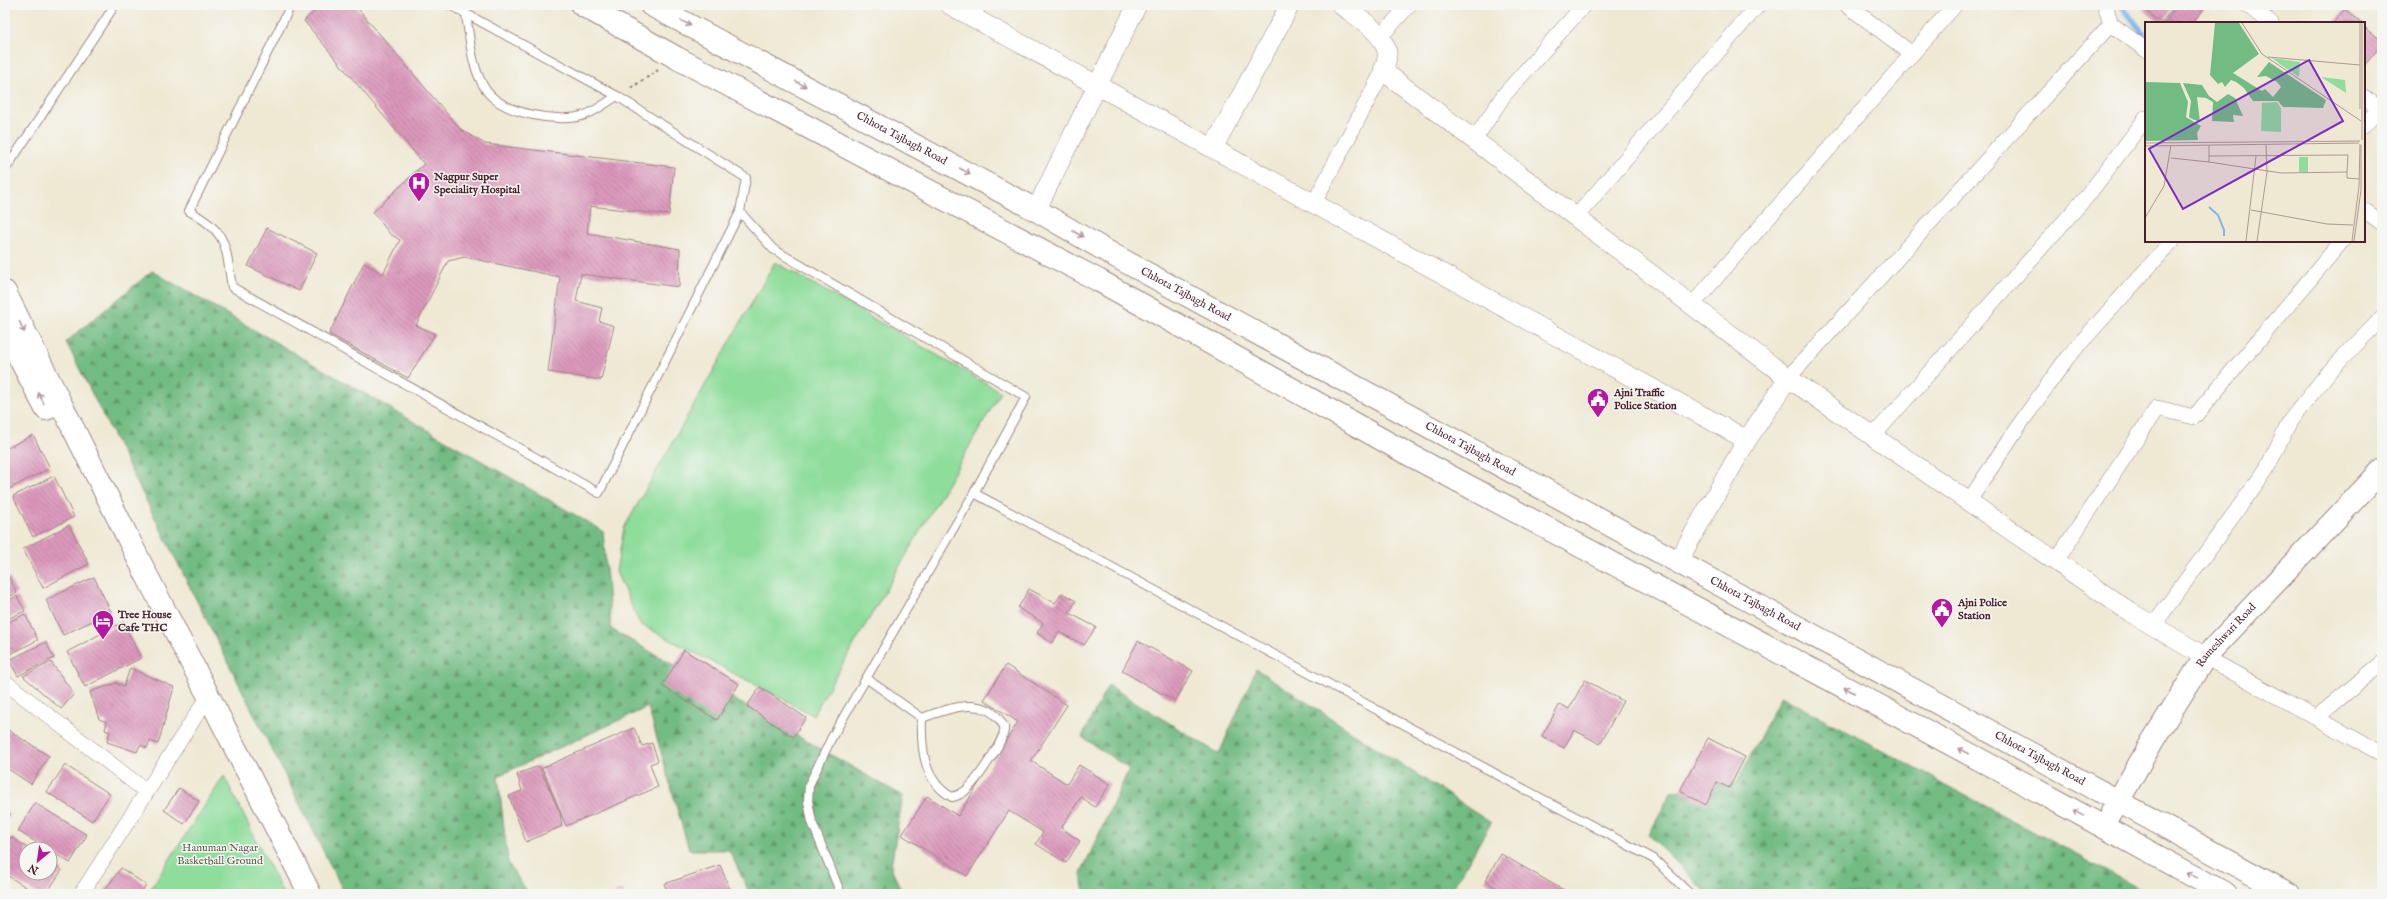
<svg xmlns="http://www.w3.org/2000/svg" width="2387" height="899" font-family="'IM FELL English',serif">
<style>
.forest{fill:url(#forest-firs);stroke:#5e6e57}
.park{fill:#8edd9b;stroke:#6c7e63}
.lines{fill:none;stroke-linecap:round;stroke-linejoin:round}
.stream{stroke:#7db6ed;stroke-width:5.5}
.building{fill:url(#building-back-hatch)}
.service-casing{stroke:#9c8480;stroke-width:10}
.minor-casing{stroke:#9c8480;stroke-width:16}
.tertiary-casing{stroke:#9c8480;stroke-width:20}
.secondary-casing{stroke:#9c8480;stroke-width:24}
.path{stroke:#9c8480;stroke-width:2.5;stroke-dasharray:3 3;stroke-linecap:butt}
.service{stroke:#fff;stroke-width:8}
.minor{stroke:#fff;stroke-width:15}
.tertiary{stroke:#fff;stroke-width:19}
.secondary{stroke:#fff;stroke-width:22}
.oneway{stroke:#ae9aa0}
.labels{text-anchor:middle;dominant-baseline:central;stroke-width:3;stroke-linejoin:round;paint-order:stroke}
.street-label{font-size:11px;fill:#4a1f2b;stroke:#f6f6f2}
.poi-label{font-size:11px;font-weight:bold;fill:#4a1f2b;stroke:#f6f6f2;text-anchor:start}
.park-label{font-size:11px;fill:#5e584d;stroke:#f6f6f2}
.inset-river{fill:none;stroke:#7db6ed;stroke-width:2}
.inset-road{fill:none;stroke:#ad9890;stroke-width:1}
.view{fill:#7b2cbf;fill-opacity:0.15;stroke:#7b2cbf;stroke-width:2}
.inset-edge{fill:none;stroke:#4a1f2b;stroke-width:2}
</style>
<defs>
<pattern id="forest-firs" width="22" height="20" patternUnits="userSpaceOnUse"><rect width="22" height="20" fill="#72bc83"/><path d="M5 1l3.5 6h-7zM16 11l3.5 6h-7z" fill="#60986b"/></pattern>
<pattern id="building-back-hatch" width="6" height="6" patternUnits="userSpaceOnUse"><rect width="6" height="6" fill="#db98bc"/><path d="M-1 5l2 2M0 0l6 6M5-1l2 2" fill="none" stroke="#b47b99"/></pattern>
</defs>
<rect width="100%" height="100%" fill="#f6f6f2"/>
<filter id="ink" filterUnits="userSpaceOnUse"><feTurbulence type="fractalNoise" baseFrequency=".025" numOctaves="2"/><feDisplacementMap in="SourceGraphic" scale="8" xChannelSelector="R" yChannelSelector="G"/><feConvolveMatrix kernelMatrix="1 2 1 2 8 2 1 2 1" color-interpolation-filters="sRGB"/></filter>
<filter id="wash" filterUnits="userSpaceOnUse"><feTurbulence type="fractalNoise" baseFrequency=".012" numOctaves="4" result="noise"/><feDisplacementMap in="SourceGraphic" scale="16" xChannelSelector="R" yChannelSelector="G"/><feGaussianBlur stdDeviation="0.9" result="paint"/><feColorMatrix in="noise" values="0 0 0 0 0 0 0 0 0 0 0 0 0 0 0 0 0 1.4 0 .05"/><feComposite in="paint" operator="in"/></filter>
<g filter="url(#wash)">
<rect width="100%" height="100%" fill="#efe9d4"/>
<path class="forest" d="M152,271l451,260 8,98 292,167 -12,70 11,28h-152l-21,-44h-40l-41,-143 -150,69 10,87 21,31h-184l-279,-552z
M1256,669l235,154 -42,71h-365l-3,-21 48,-104 -47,-32 26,-52 111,69z
M1781,696l368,198h-441l-59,-59 22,-43 46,-10h20z"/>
<path class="park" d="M775,262l226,130 -188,323 -173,-91 -24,-52 8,-44z
M224,776l59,118h-136z"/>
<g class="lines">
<path class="stream" d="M2121,5l22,28"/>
</g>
<g id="blocks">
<path class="building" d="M321,5h34l105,124 25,15 189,23 -5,48 -79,-9 -3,27 93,16 -1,38 -98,-13 -5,27 26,7 -3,13 15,5 -13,54 -53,-8 12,-95 -95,-20 -17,4 -32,64 19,9 -27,44 -79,-44 35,-71 19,11 17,-34 -10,-6 -17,-22 51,-48 -120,-143z
M2147,5h29l-15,18 -17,-14z
M2178,5h29l-15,18h-28z
M2262,5h10l-4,5z
M2345,9l17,14h-29z
M2366,28l16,13v3l-18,22v-35z
M267,228l50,25 -18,38 -51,-25z
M33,435l17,33 -45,23v-42z
M54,476l20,41 -41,20 -20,-41z
M69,525l20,39 -46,24 -20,-39z
M9,577l8,16 -12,6v-20z
M94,577l17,35 -48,23 -17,-35z
M1029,589l26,14 7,-10 14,8 -7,12 27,14 -12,18 -25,-13 -7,11 -15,-10 6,-10 -25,-15z
M17,596l8,15 -20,9v-18z
M25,614l13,26 -30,15 -3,-6v-25z
M123,622l18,36 -56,29 -18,-35z
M1138,641l55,30 -18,30 -53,-30z
M46,642l8,16 -36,18 -9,-16z
M684,650l55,34 -22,36 -55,-34z
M51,662l23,32 -13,15 -38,-33z
M1006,665l61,40 -36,56 36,23 12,-19 31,19 -15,23 -14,-10 -20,31 19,13 -14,22 -30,-19 7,-12 -34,-21 -42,65 -65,-41 25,-39 31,20 60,-94 -34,-22z
M130,668l44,19 -16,57 -8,-3 -3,7 -7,-3 -3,7 -30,-10 3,-10 -5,-2 2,-8 -8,-3 -9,-27 26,-9 8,3z
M1585,680l38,21 -23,43 -26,-14 -10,18 -22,-12 18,-32 9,5z
M760,687l46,31 -13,19 -46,-31z
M5,728l44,28 -18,28 -26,-17z
M634,728l8,18 10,-3 6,18 -8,3 8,23 -92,39 -24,-58z
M1708,738l37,19 -16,31 -12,-6 -11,23 -26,-14z
M65,765l45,29 -18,27 -45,-29z
M539,766l21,47 2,13 -36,16 -17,-46 13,-5 -5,-17z
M179,788l20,13 -15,23 -20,-14z
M35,803l52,32 -17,28 -52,-32z
M5,811l5,3 -5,9z
M11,837l18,12h-3v24h24v-11l12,8 -16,24h-9l-32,-20v-27z
M1501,854l69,40h-64l-21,-13z
M720,865l12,29h-63l-5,-10z
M121,868l25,17 -6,9h-38z
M622,889l3,5h-12z"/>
</g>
</g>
<g filter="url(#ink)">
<use href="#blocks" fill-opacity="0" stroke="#9c8480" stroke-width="1"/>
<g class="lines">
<g class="service-casing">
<path id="service" d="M291,5l-102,206c40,22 36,34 43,76l367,206 141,-281 6,-34 -129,-82 -167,-91
M466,14c4,25 5,54 20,76 16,24 74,34 99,25 11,-4 22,-13 32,-19
M5,170l110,-165
M740,212l33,37 253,148 -52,96 -142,244 -23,48 -1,16 4,21 29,72
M974,493l680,366 36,35
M866,678l56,40c-1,30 1,63 30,79 5,-1 9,-3 13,-6 10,-8 42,-53 39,-64 -1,-3 -4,-6 -5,-8 -19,-23 -53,-10 -77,-1"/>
</g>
<g class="minor-casing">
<path id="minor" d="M1847,5l65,49
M2105,5l6,19
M2248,5l23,18
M972,17l7,-12
M1380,37l29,-32
M2364,97l15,12 3,-4
M2364,126l15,-17
M1474,140l30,-45 80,-90
M1314,203l69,-132
M2364,210l18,13
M1576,217l182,-212
M1692,305l263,-300
M1788,378l323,-354 35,26
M1873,436l215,-241 58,-77
M1969,501l48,-73 50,-70 105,-117
M2056,561l101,-153 37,9 148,-176
M2153,626l113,-156 24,-49 38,-48 54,-55
M2205,657l177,97
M5,682l142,110
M2316,718l66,-55
M81,894l121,-188"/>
</g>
<g class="tertiary-casing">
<path id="tertiary" d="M950,5l797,435 -69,121
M1341,5c17,13 41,25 46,47 1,6 -2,14 -4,19l405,307
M1213,148l77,-143
M1036,210l101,-205
M1747,440l41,-62 342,234 75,45"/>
</g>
<g class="secondary-casing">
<g id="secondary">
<path d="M582,5l95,53 421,222 299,168 619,331 210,115"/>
<path id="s1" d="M651,5l385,205 79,46 1174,638"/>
<path d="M5,292l141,282 164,320"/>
<path d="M5,330l41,79"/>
<path id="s2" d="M2112,812l41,-72 52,-83 177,-187"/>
</g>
</g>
<path class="path" d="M631,88l27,-18"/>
<use href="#service" class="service"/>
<use href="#minor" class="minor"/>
<use href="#tertiary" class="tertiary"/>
<use href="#secondary" class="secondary"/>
</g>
<defs><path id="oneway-shaft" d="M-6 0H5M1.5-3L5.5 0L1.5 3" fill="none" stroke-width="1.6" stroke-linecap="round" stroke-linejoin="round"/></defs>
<g class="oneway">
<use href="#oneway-shaft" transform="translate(686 23) rotate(28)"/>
<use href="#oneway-shaft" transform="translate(801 84) rotate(28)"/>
<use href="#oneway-shaft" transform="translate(965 171) rotate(28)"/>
<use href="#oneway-shaft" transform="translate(1078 234) rotate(30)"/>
<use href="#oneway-shaft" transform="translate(22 327) rotate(64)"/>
<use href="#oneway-shaft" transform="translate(41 398) rotate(-118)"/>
<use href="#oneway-shaft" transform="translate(1849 690) rotate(-152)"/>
<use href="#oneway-shaft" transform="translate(1963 751) rotate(-152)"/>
<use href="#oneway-shaft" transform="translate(2078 813) rotate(-151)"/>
<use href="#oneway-shaft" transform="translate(2192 875) rotate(-151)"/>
</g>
</g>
<defs>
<g id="hospital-pin" transform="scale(1.15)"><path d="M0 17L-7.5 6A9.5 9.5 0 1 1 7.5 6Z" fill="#b5179e" stroke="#f6f6f2"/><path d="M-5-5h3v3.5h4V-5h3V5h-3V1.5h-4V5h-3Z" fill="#fff"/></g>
<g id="civic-pin" transform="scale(1.15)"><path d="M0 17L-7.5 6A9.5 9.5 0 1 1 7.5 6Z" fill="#b5179e" stroke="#f6f6f2"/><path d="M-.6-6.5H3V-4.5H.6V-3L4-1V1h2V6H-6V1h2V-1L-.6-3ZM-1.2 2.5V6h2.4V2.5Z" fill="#fff"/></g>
<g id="hotel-pin" transform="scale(1.15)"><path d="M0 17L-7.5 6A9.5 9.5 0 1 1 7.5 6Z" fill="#b5179e" stroke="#f6f6f2"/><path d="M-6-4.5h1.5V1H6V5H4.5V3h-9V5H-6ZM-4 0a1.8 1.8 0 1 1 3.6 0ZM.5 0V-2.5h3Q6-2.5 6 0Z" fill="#fff"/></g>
</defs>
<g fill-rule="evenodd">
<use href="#hospital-pin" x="419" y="183"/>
<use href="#civic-pin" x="1598" y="399"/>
<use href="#civic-pin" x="1942" y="609"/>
<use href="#hotel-pin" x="103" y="621"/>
</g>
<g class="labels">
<g class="street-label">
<text stroke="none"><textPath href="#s1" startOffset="284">Chhota Tajbagh Road</textPath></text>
<text stroke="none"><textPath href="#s1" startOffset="608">Chhota Tajbagh Road</textPath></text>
<text stroke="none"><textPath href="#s1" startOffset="932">Chhota Tajbagh Road</textPath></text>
<text stroke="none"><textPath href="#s1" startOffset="1256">Chhota Tajbagh Road</textPath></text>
<text stroke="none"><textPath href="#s2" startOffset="211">Rameshwari Road</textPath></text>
<text stroke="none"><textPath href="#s1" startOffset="1580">Chhota Tajbagh Road</textPath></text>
</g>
<g class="poi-label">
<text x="434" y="177">Nagpur Super<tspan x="434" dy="13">Speciality Hospital</tspan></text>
<text x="1614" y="393">Ajni Traffic<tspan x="1614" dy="13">Police Station</tspan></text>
<text x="1958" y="603">Ajni Police<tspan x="1958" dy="13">Station</tspan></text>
<text x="118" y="615">Tree House<tspan x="118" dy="13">Cafe THC</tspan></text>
</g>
<g class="park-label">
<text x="220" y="848">Hanuman Nagar<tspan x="220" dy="13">Basketball Ground</tspan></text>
</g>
</g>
<g transform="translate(2145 22)">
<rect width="220" height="220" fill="#efe9d4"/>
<path d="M70,1h24l20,31 -26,19 29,18 3,-2 8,8 8,-10 -4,-5 -11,-6 -9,1 12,-15 57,38 -3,8 -40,-1 -5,-6h-25l-9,-13 -8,-6 -5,-2 -6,7 -3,-5 -4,2 -8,-9zM0,60l35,1 8,19 -2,15 15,9 -4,7 1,7 -53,1zM38,61l19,2 7,11 8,6 11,-8 7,4 8,18 -10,-1 1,7 -22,-1 1,-19 -7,-4 -9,-1 3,25 -8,-3 -3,-2 2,-16z" fill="#72bc83"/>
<path d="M127,36l28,4 -1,15 -18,-12zM176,55l24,3 1,13zM132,80l4,6v24l-20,-1 1,-28zM154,135h9v15h-9z" fill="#8edd9b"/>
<path class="inset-river" d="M64,185l9,8 6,15v6"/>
<path class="inset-road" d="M97,1l20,31 99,67M215,1v86M217,1v117M123,35l92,8M0,121l215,-2M64,123v11l139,-1 -1,17M0,124l214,-3M26,136l38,4v-6M64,140l72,11 66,-1v6l12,1M106,188l76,14 26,1M0,196l19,-32 7,-41M101,219l10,-85M112,219l10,-69 -1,-27M207,219l7,-55 1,-42M209,219l7,-51v-45"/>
<path class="view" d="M164,38l34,61 -160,88 -34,-60z"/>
<rect width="220" height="220" class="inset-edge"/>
</g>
<rect width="2387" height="899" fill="none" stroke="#f6f6f2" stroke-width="20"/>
<g transform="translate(38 861) rotate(209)"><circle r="19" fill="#f6f6f2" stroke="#b1a0a2"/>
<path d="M0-3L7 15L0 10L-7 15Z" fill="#b5179e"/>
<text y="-6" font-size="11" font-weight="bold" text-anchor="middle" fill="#4a1f2b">N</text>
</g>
</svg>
